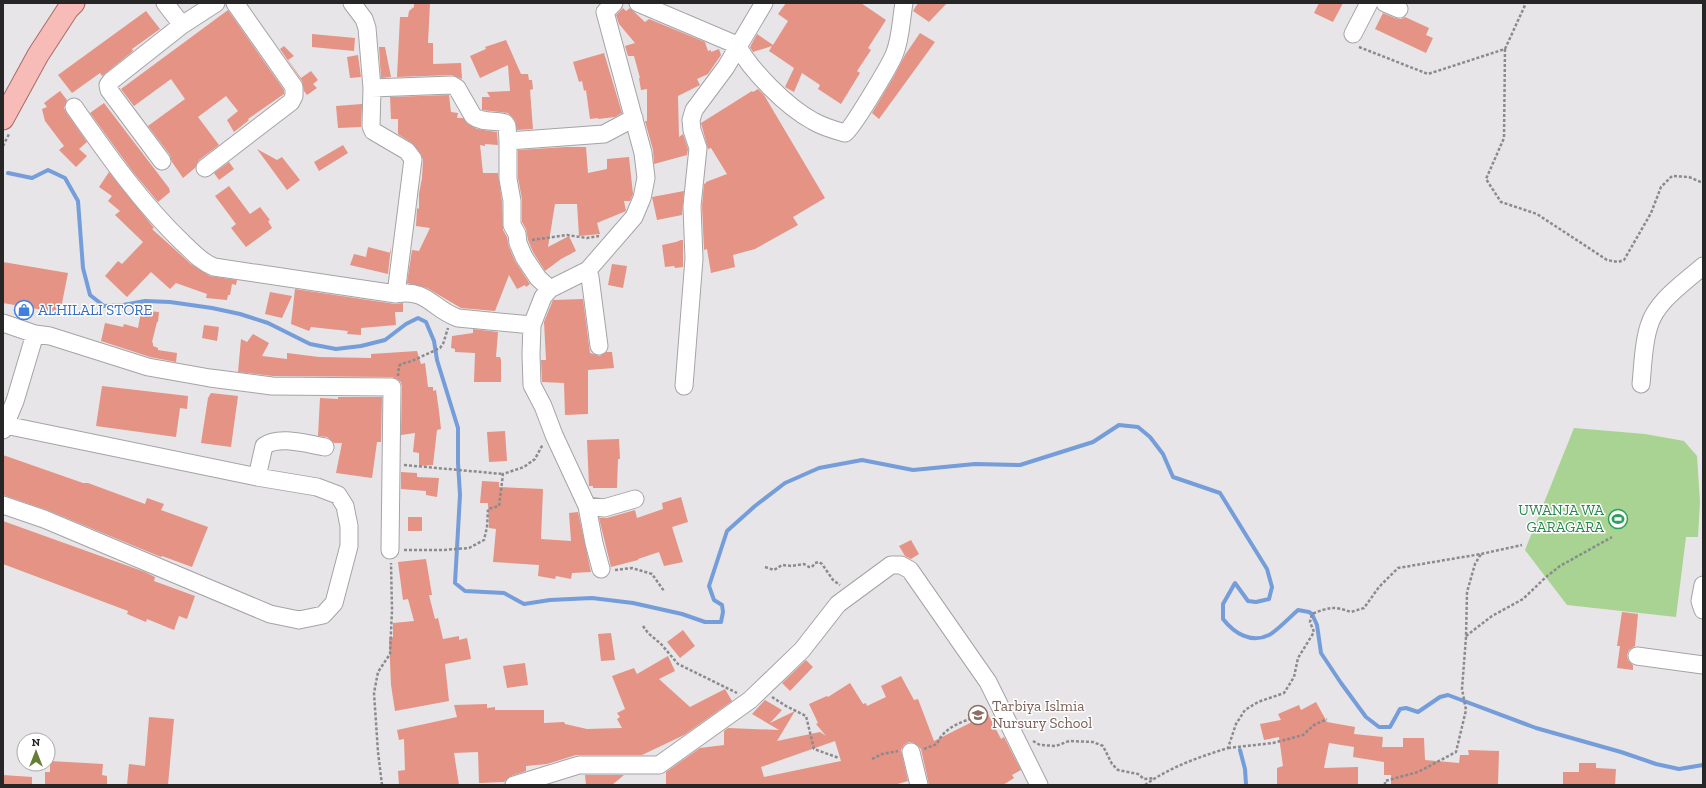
<svg xmlns="http://www.w3.org/2000/svg" width="1706" height="788" font-family="'Zilla Slab',serif">
<style>
.green{fill:#a8d392}
.lines{fill:none;stroke-linecap:round;stroke-linejoin:round}
.stream{stroke:#749dda;stroke-width:4}
.building{fill:#e49384;fill-rule:evenodd}
.minor-casing{stroke:#a6a3a7;stroke-width:19}
.major-casing{stroke:#ab6a67;stroke-width:23}
.path{stroke:#8b8a8c;stroke-width:2.5;stroke-dasharray:3 2;stroke-linecap:butt}
.minor{stroke:#fff;stroke-width:17}
.major{stroke:#f7bcb8;stroke-width:21}
.labels{text-anchor:middle;dominant-baseline:central;stroke-width:3;stroke-linejoin:round;paint-order:stroke}
.shop-label{font-size:15px;fill:#366cbe;stroke:#fff;text-anchor:start}
.leisure-label{font-size:15px;fill:#27864d;stroke:#fff;text-anchor:end}
.education-label{font-size:15px;fill:#785e54;stroke:#fff;text-anchor:start}
</style>
<rect width="100%" height="100%" fill="#e7e5e8"/>
<path class="green" d="M1574,428l71,6 39,7 13,15 3,46 -2,35h-12l-10,80 -109,-12 -42,-55z"/>
<g class="lines">
<path class="stream" d="M8,173l24,5 16,-8 17,8 13,23 5,67 7,27 14,11 19,-1 22,-4 25,1 42,6 28,6 28,9 42,21 26,5 25,-3 24,-6 21,-16 12,-6 8,4 8,19 3,19 21,68v35l2,32 -5,88 10,8 39,2 20,11 26,-4 42,-2 41,5 49,11 23,8h16l2,-10 -1,-7 -8,-5 -5,-14 18,-55 28,-25 30,-23 34,-15 43,-8 51,10 62,-6 45,1 73,-23 26,-17 19,2 12,10 13,17 10,23 47,16 47,76 5,18 -3,12 -13,3 -8,-1 -13,-18 -12,21v15c11,14 28,25 46,16 8,-4 22,-19 29,-25l11,2 3,2 5,11 4,28 20,30 25,34 13,10h11l10,-18 6,-1 12,4 22,-15 8,-2 88,33 85,24 35,12 23,5 24,-4
M1240,750l5,19 1,15"/>
</g>
<path class="building" d="M414,3h16l-2,40h5v21l28,-1 1,16 -10,-4 -55,2 3,-60h8l1,-6 5,-4z
M786,3h75l25,17 -18,28 3,2 -14,21 3,2 -19,31 -23,-15 2,-4 -18,-12 -8,19 -9,-5 9,-19 -25,-17 3,-5 -19,6 -3,-5 7,-13 16,11 15,-24 -10,-7z
M918,3h29l-18,19 -16,-11z
M1319,3h24l-10,19 -19,-9z
M623,8l3,3 4,-3 15,14 4,-3 56,23 3,9 3,-1v2l8,-3 2,6 -13,19 -11,5 3,6 -22,11 1,41 4,-3 5,15 -1,6 -33,9 -1,-14 -8,-29h2v-32l-6,1 -2,-12h1l-6,-22h-6l-3,-10 10,-3 -16,-19 -3,-9z
M228,10l56,80v4l-36,25 1,1 -15,12 -7,-12 11,-9 -12,-15 -28,21 21,28 -20,15 -4,8 -12,10 -11,-16 -2,-7 -22,-29 37,-27 -14,-20 -37,27 -13,-17z
M146,11l14,18 -28,20 1,2 -31,25 -2,-3 -28,20 -14,-18z
M1383,13l12,5 6,1 4,-2 24,11 -3,7 7,3 -7,15 -51,-24z
M920,33l15,9 -56,77 -7,-6 22,-37 11,-21z
M312,34l43,4 -1,13 -42,-4z
M506,40l15,34h7l1,6h3l1,9 -3,1 3,39 -16,1 -2,-10 -7,-7 -26,-3v-13h8l-3,-5 23,-1 -2,-26 -28,13 -10,-22 16,-7 -1,-2z
M284,46l10,10 -6,4 13,18 10,-7 7,9 -5,4 4,4 -10,7 -3,-4 -2,-10 -22,-32z
M379,47h6l6,30 -10,1z
M604,53l18,60 -7,4 -17,2v-1l-8,1 -4,-29 -2,1 -2,-10 -3,1 -6,-20z
M358,55l3,22 -11,1 -3,-21z
M758,89l6,6 61,103 -32,19 5,8 -43,24 -22,6 2,12 -24,6 -4,-24 -3,1 -2,-44 2,-22 2,-1v-1l21,-8 -16,-26 -3,1 -7,-26 51,-32 1,1z
M60,91l7,9 -3,8 2,4 21,30 -8,7 8,7 -11,11 -17,-17 5,-4 -19,-25 -3,-12 5,-2 -3,-4z
M449,95l2,17 7,1 -1,5h6l5,6 9,5 20,3 1,13 -13,-1v2l-5,-1 3,28h15l4,29 1,28 4,7 2,10 6,14 15,23 -4,3 -1,-2 -8,4 -8,-14 -14,36 -34,-3 -34,-20 -20,-5 5,-33 7,1 11,-23 -14,-2 1,-18 2,1v-15l3,-16 1,-18 -2,-6 -9,-11 -14,-9v-15h-7l-1,-22z
M104,103l65,85 1,4 -12,10 -25,-30 -43,-59z
M362,104l-1,23 -23,1 -2,-22z
M343,145l5,8 -29,18 -5,-9z
M566,147h20l2,26 19,-4v-10l22,-2 4,37 -3,7h-6l2,10 -29,12 3,11 -21,2 -2,-32h-22l-7,43 21,-11 7,15 -15,8 -16,12 -12,-19 -5,-12 -2,-11 -4,-7v-23l-4,-21v-28z
M257,149l20,11 5,-3 18,23 -13,10z
M229,162l5,7 -15,11 -5,-7z
M109,172l45,56 -2,1 39,35 19,12 27,4 -1,5 -4,-1 -2,11h-2l-1,5 -21,-2 1,-4 -31,-11 -6,6 -19,-17 -24,25 -22,-21 13,-15 4,3 21,-22 -28,-27 5,-4 -12,-10 4,-5 -13,-9z
M229,186l21,28 10,-7 10,13 -2,1 4,7 -26,19 -15,-19 5,-4 -21,-28z
M684,191l-2,24 -25,5 -5,-23z
M681,240h2v27l-8,1 -1,-2 -9,1 -3,-22 14,-3z
M391,246l-3,28 -38,-9 4,-11 12,3 2,-10 23,6z
M3,262l65,11 -8,40 -57,-10z
M612,264l15,2 -4,22 -15,-3z
M295,289l100,15 8,-1v9h-8l1,13 -35,3v7l-14,-1 1,-3 -37,-4 -2,4 -18,-7z
M270,292l22,4 -10,22 -17,-4z
M583,299l7,54 10,3 6,-4h6l2,16 -26,2v44l-23,1 -1,-32 -22,-1 -1,-22h5l-2,-38 9,-22z
M148,311l11,1 -1,10h-1l-5,20 1,1v3l5,2v2l19,3 -1,9 -26,-5 -49,-16 4,-18 18,4 1,-3 14,4 3,-16 7,1z
M204,325l15,2 -2,14 -15,-3z
M473,329l25,3 -2,25h4l1,3v22h-27l1,-29 -20,-1v-3l-4,-1 1,-12 21,-3z
M253,334l16,9 -7,13 25,3v-6l32,4 52,1v-4l46,-3 4,13 4,-1 3,24h5v4l3,-1 3,21 2,18 -4,1 -4,35 -14,1v-13l-6,-1 2,-19 -14,2 1,-48 -1,-5 -4,-3 -5,-2 -119,-1 -35,-4 3,-33 6,3z
M102,386l86,10 -1,13 -7,-1 -4,29 -80,-11z
M211,393l27,3 -7,51 -30,-4 7,-45z
M338,397h44l-1,45h-4l-5,36 -36,-5 6,-30h-8l-7,-6 -9,-1 2,-38 18,1z
M505,431l2,30 -18,1 -2,-30z
M619,439l1,20h-2l-1,29h-24v-2h-4l-2,-46z
M3,455l80,28h5l57,21 2,-6 17,6 -3,6 47,17 -16,40 -30,-11 -1,1 -114,-47 -44,-15z
M401,472l16,1v4l22,1 -2,19 -11,-2v-4l-25,-2z
M482,481l17,1v5l44,2 -2,50 30,2 -2,-28 9,-1 13,60 -19,1 -1,6 -15,-3 -1,3 -17,-3 1,-11 -46,-3 3,-33 -7,-1 -1,-25h-8z
M681,497l7,25 -16,5 11,35 -19,4 -5,-14 -21,7v1l-27,7 -12,-49h8l28,-8 2,8 26,-9 -1,-6z
M408,517h14v14h-14z
M3,521l142,51 10,5 -1,4 41,15 -8,23 -8,-3 -5,14 -27,-11 -1,3 -19,-8 1,-3 -125,-47z
M911,540l8,14 -8,5 -6,-3 -6,-10z
M426,559l6,36h-3l6,24 3,-1 5,21 16,-3v4l8,-2 4,21 -26,5 4,37 -54,10 -4,-26 -2,-47 4,-1v-14l21,-2 -6,-22 -5,1 -5,-38z
M1622,612l16,2 -3,32 -6,4 -2,5 1,5 5,5v5l-16,-2 3,-22h-3z
M683,630l12,16 -15,12 -13,-16z
M611,633l4,27 -14,1 -3,-27z
M668,656l7,15 -16,8 31,28 35,-18 7,12 -48,34 -42,20h-66l-29,9 -21,2v5l-15,5 -7,6 -25,1 -1,-31 -24,1 5,32h-60l-1,-14 7,-1 -1,-31 -5,1 -2,-10 60,-13 -3,-12 33,-1v4l8,-1v3h49v13l20,-1 1,2 22,5 35,-1 -5,-9 3,-2 -3,-4 8,-4 -13,-33 22,-8 3,6z
M806,660l7,7 -23,24 -8,-8z
M525,663l3,22 -21,3 -4,-22z
M901,676l13,24 4,-1 16,42 54,-27 13,25 3,-2 17,33 -9,5 2,3 -11,7h-74l-8,-36 -7,-6 -5,-1 -5,3 -3,5 7,31 -14,4h-228v-13l34,-24 24,-3v-14l4,-3 51,2 -27,-16 13,-14 17,10 -12,13 25,-12 -18,30 43,-9 6,4 -10,-12 2,-1 -9,-19 18,-8 1,1 22,-14 13,21 3,-1 1,3 19,-9 -5,-11zM835,741l6,20 -77,16 -3,-10z
M1316,702l11,20 28,5 -1,7 29,3 -1,10h21v-9h21l1,22 34,3 1,-8h9l-1,-5 31,1 -1,34h-107v-10h-7v-13l-31,-5 1,-10 -25,-4 -5,25 34,-1v18h-81v-17l6,-2 -4,-29 -15,3 -4,-16 21,-4 -3,-6 21,-9 2,5z
M149,717l25,2 -6,66h-41l2,-21 16,2z
M50,761l53,3 -1,11 5,1v9h-62v-13h5z
M1579,763h17v5l20,1 -1,16h-52v-13h16z
M3,775l29,2v8h-29z
M585,775h39l-12,10h-26z"/>
<g class="lines">
<g class="minor-casing">
<path id="minor" d="M352,3l12,16 3,9 5,60 -1,38 2,5 34,20 6,8 -17,135
M638,3l99,42c14,26 50,62 76,76 10,6 21,9 32,12 7,-4 45,-68 49,-78 7,-16 7,-36 10,-52
M1385,3l14,6
M182,25l34,-22
M1353,34l16,-31
M372,88l80,-3 5,3 16,28c9,7 21,4 32,7l2,3 1,15 96,-7 30,-16
M74,107c33,47 67,96 109,136 10,9 18,19 31,24l182,27c31,-6 36,15 62,24l74,7 11,-28 7,-8
M508,141v38l4,22v24l5,9 1,9 6,14 14,21 12,11 38,-19 46,-53 8,-19 4,-20 -3,-25 -38,-141 9,-9
M162,161l-53,-71 -1,-5 3,-4 71,-56 -17,-22
M205,168l86,-66 3,-6v-9l-59,-84
M588,270l2,7 9,69
M3,323l32,11 15,2 98,31 62,11 62,8 120,1 -2,163
M532,325l-1,29 1,31 11,21 11,29 33,71 7,37 7,26
M1641,384c2,-19 2,-40 8,-58 7,-25 35,-43 54,-60
M684,386l10,-127 -2,-53 6,-58 -6,-18 -1,-10 3,-10 32,-43 38,-64
M3,430l12,-29 20,-67
M257,477l7,-31c15,-11 43,-2 61,1
M3,505l41,14 226,95 29,6 24,-5 11,-12 15,-57v-20l-4,-20 -7,-11 -21,-8 -60,-10 -252,-52
M587,506l17,2 31,-9
M1703,585l-3,16 3,9
M1637,656l66,9
M911,752l8,33
M514,785l65,-20h80l91,-65 52,-50 36,-46 53,-39h10l9,5 78,112 51,103"/>
</g>
<g class="major-casing">
<path id="major" d="M3,119l35,-64 30,-46 6,-6"/>
</g>
<path class="path" d="M1359,47l69,27 77,-25 21,-46
M1505,49l-1,89 -18,41 15,23 36,12 70,46 11,2 6,-2 27,-47 10,-26 11,-11 17,1 14,6
M3,146l6,-12
M532,240l35,-5 20,3 12,-2
M398,376l1,-10 2,-2 11,-3 28,-13 3,-4 5,-16
M404,465l99,9
M404,550h40l25,-2 15,-8 3,-13 1,-18 11,-3 4,-32 21,-7 11,-8 8,-15
M765,567l9,3 8,-5 10,1 12,-2 5,3h3l3,-4 4,-1 3,2 11,16 7,5
M615,570l17,-2 20,6 12,17
M643,626l5,7 13,11 17,20 59,29
M1466,636l26,-20 31,-17 23,-22 14,-11 52,-29
M772,697l14,9 20,10 8,33 25,9
M1033,741l7,4 16,1 13,-5 24,1 10,4 9,18 6,6 20,4 6,5 10,-1
M1228,748l45,-5 30,-8 11,-10 13,-6
M924,749l13,-5c8,-20 32,-24 51,-31
M872,759l10,-5 16,-3
M382,785l-4,-33 -4,-59 4,-21 12,-18 2,-44 -1,-47
M1145,785c25,-18 54,-28 83,-37l8,-24 9,-14 13,-8 26,-9 10,-16 4,-19 16,-26 -4,-10 2,-8c17,-7 22,-8 39,-2l13,-4 15,-21 19,-19 83,-14 41,-9
M1385,785v-4l33,-9 38,-20 10,-42 -4,-21 4,-52 1,-45 8,-28 6,-10"/>
<use href="#minor" class="minor"/>
<use href="#major" class="major"/>
</g>
<defs>
<g id="shop-ring" transform="scale(1)"><circle r="9.5" fill="#fff" stroke="#3f7fe0" stroke-width="1.5"/><path d="M-5-2.5h2.3a2.7 3.5 0 0 1 5.4 0H5L5.5 6h-11ZM-1.5-2.5h3a1.5 2.3 0 0 0-3 0Z" fill="#3f7fe0"/></g>
<g id="stadium-ring" transform="scale(1)"><circle r="9.5" fill="#fff" stroke="#2e9e5b" stroke-width="1.5"/><path d="M0-5a6.5 5 0 1 0 0 10a6.5 5 0 1 0 0-10ZM-3.5-1.8h7v3.6h-7Z" fill="#2e9e5b"/></g>
<g id="school-ring" transform="scale(1)"><circle r="9.5" fill="#fff" stroke="#8d6e63" stroke-width="1.5"/><path d="M0-5L7-2L0 1L-7-2ZM-4 1L0 2.5L4 1V4Q0 6-4 4Z" fill="#8d6e63"/></g>
</defs>
<g fill-rule="evenodd">
<use href="#shop-ring" x="24" y="310"/>
<use href="#stadium-ring" x="1618" y="519"/>
<use href="#school-ring" x="978" y="715"/>
</g>
<g class="labels">
<g class="shop-label">
<text x="38" y="310">ALHILALI STORE</text>
</g>
<g class="leisure-label">
<text x="1604" y="510">UWANJA WA<tspan x="1604" dy="17">GARAGARA</tspan></text>
</g>
<g class="education-label">
<text x="992" y="706">Tarbiya Islmia<tspan x="992" dy="17">Nursury School</tspan></text>
</g>
</g>
<rect width="1706" height="788" fill="none" stroke="#272627" stroke-width="8"/>
<g transform="translate(36 752)"><circle r="19" fill="#ffffff" stroke="#a9a8a9"/>
<path d="M0-3L7 15L0 10L-7 15Z" fill="#647f33"/>
<text y="-6" font-size="11" font-weight="bold" text-anchor="middle" fill="#272627">N</text>
</g>
</svg>
